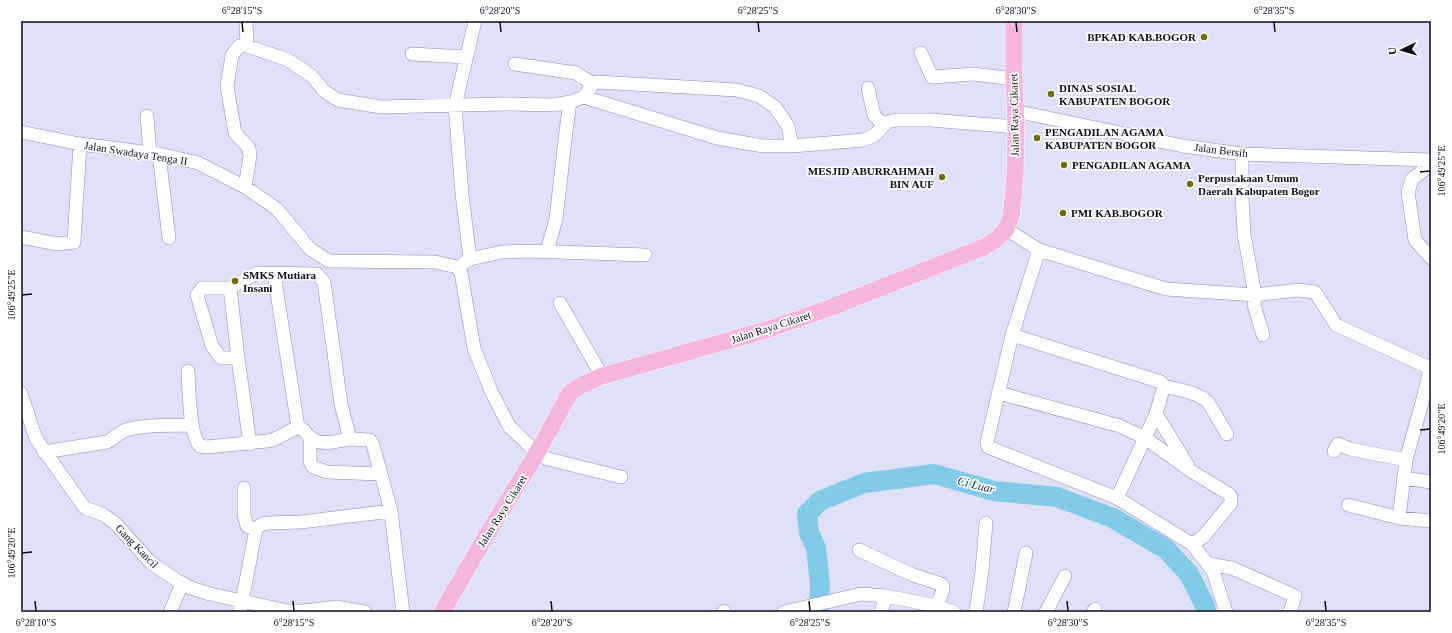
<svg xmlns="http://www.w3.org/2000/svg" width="1452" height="633" font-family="Georgia,serif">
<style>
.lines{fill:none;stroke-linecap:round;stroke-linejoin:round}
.river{stroke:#81cbe8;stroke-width:20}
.minor-casing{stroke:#8c8cb3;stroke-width:14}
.major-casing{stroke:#fff;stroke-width:18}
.minor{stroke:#fff;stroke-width:13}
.major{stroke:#f5b7dc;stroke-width:17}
.ticks{fill:none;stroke:#0c0b19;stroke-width:1.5}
.poi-dot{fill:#736c08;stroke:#fff;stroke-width:1.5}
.labels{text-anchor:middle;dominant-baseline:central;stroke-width:3.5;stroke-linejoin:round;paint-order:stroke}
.poi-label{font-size:11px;font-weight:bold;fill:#0c0b19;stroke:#fff;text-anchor:start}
.street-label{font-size:11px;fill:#0c0b19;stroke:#fff}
.water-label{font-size:12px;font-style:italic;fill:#0b2f3b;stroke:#fff}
.neatline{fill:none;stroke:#0c0b19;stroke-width:1.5}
.ticks-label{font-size:10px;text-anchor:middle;fill:#0c0b19}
</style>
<rect width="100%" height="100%" fill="#dfe0f9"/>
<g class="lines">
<path class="river" d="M818,612l2,-27 -4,-37 -7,-15 -2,-19 13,-13 44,-18 70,-9 60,17 63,6 56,21 53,31 23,25 16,32 1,6"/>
<g class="minor-casing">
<path id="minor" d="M246,21l1,25
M921,53l11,24 41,-3 41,5
M412,54l54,3
M515,64l61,9 17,11
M868,88l6,27 9,10
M584,97l133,41 46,8h29l72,-6 11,-5 12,-13 10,-2h34l85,7
M1015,111l168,35 59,8 189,6
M147,116l3,37
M21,132l59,12 79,10 39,9 47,24 32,22 33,40 19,12 106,1 22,5
M159,154l10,84
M1242,154v43l2,37 11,61 -1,10 9,30
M1431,165l-19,14 -4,13 7,48 16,18
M245,187l5,-31 -1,-8 -14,-15 -8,-47 5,-31 7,-9h8l41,14 24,16 12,15 14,9 43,7 123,-3 50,1 16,-3 14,-5 9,-13 5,-2 139,8 22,6 16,11 13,19 4,20
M1006,229l33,21 127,39 89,6 43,-5 17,2 21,33 94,43
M21,237l37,7 16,-2 6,-98
M547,251l9,-32 10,-88 4,-29
M470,259l-8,-65 -7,-88 20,-85
M464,263l6,-4 32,-7 26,-1 117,4
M457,267l4,6 13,75 17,43 18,35 28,27 11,6 73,18
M274,274l24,153
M230,288l8,70 12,86
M560,303l42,73
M1012,335l149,47 3,4 -8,28 32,52
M238,358h-17l-9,-12 -15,-51 5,-7h28l27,-15 60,1 7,8 17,122 9,35 20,1 3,5 18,66 12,101
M188,371c1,16 1,64 12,75l7,1 60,-6 6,-1 25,-13c7,2 7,6 12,10 10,10 28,4 40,2
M1164,386c15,4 33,6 44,16l19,32
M21,393l15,46 46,65 3,4 17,6 13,9 36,40 27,18 13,7 19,6 78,17h16l32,-4 29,5
M999,393l121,33 25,12 46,33 38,23 2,3v6l-28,34 -11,7 -75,-46 -129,-51 -1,-5 25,-107 27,-85
M310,438v24l3,5 14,5 54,2
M1334,451l4,-7 12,5 56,11
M44,452l63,-10c7,-3 12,-10 19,-12 21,-6 44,-4 66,-5
M1404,478l27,4
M244,488v26l3,12 9,3
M1117,498l39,-84
M1348,505l51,13 32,3
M1399,518l7,-58 17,-61 8,-34
M1192,544l21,27 13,41
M859,550l54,25 28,9 2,2v4l-6,16
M1208,564l24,4 63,28 -5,16
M170,612l12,-28
M240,612l16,-83 6,-5 6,-1 33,-1 90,-11
M723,612l1,-1
M784,612l77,-18 25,2 51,10 17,6
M881,612l5,-16
M976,612l6,-41 4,-48
M1014,612l12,-59
M1046,612l19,-36
M1093,612l2,-3"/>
</g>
<g class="major-casing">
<path id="major" d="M442,612l43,-74 52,-85 33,-60 10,-7 22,-10 164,-46 66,-23 152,-60 13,-8 9,-10 5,-12 4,-40 1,-50 -2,-48v-58"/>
</g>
<use href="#minor" class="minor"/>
<use href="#major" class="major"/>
</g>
<path class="ticks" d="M242,22l1,10M500,22l1,10M758,22l1,10M1016,22l1,10M1274,22l1,10M1420,172l10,-1M22,295l10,-1M1420,430l10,-1M22,553l10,-1M35,601l1,10M293,601l1,10M551,601l1,10M809,601l1,10M1067,601l1,10M1325,601l1,10"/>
<g class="poi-dot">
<circle cx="1204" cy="37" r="4"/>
<circle cx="1051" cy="94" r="4"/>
<circle cx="1037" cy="138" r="4"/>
<circle cx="1064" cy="165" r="4"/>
<circle cx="942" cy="177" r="4"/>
<circle cx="1190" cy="184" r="4"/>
<circle cx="1063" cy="213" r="4"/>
<circle cx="235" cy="281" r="4"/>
</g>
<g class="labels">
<g class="poi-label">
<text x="1196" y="37" text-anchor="end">BPKAD KAB.BOGOR</text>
<text x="1059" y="88">DINAS SOSIAL<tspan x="1059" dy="13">KABUPATEN BOGOR</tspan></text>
<text x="1045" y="132">PENGADILAN AGAMA<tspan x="1045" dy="13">KABUPATEN BOGOR</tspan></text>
<text x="1072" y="165">PENGADILAN AGAMA</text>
<text x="934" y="171" text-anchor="end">MESJID ABURRAHMAH<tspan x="934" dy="13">BIN AUF</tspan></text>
<text x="1198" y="178">Perpustakaan Umum<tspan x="1198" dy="13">Daerah Kabupaten Bogor</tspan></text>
<text x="1071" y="213">PMI KAB.BOGOR</text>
<text x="243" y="275">SMKS Mutiara<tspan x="243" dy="13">Insani</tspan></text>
</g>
<g class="street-label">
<text transform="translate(1014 115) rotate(-91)">Jalan Raya Cikaret</text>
<text transform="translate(1221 150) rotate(7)">Jalan Bersih</text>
<text transform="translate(136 153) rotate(9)">Jalan Swadaya Tenga II</text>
<text transform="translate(771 327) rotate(-18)">Jalan Raya Cikaret</text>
<text transform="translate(502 511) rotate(-58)">Jalan Raya Cikaret</text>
<text transform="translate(137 546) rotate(46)">Gang Kancil</text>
</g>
<g class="water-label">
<text transform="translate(976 485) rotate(14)">Ci Luar</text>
</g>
</g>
<rect width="1452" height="633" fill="none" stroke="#ffffff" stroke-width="44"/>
<g transform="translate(1402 50) rotate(265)" stroke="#ffffff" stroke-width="3" paint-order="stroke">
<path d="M0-3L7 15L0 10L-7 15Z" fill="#0c0b19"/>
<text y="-6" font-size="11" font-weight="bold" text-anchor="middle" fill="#0c0b19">U</text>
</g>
<rect x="22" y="22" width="1408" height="589" class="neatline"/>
<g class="ticks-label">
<text x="242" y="14">6°28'15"S</text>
<text x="500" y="14">6°28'20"S</text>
<text x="758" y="14">6°28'25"S</text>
<text x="1016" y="14">6°28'30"S</text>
<text x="1274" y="14">6°28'35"S</text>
<text transform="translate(1441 171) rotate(-90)" y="4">106°49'25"E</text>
<text transform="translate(11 295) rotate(-90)" y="4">106°49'25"E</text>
<text transform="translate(1441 429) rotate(-90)" y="4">106°49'20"E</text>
<text transform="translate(11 553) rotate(-90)" y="4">106°49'20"E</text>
<text x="36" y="626">6°28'10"S</text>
<text x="294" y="626">6°28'15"S</text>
<text x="552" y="626">6°28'20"S</text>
<text x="810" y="626">6°28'25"S</text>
<text x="1068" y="626">6°28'30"S</text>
<text x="1326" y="626">6°28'35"S</text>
</g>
</svg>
